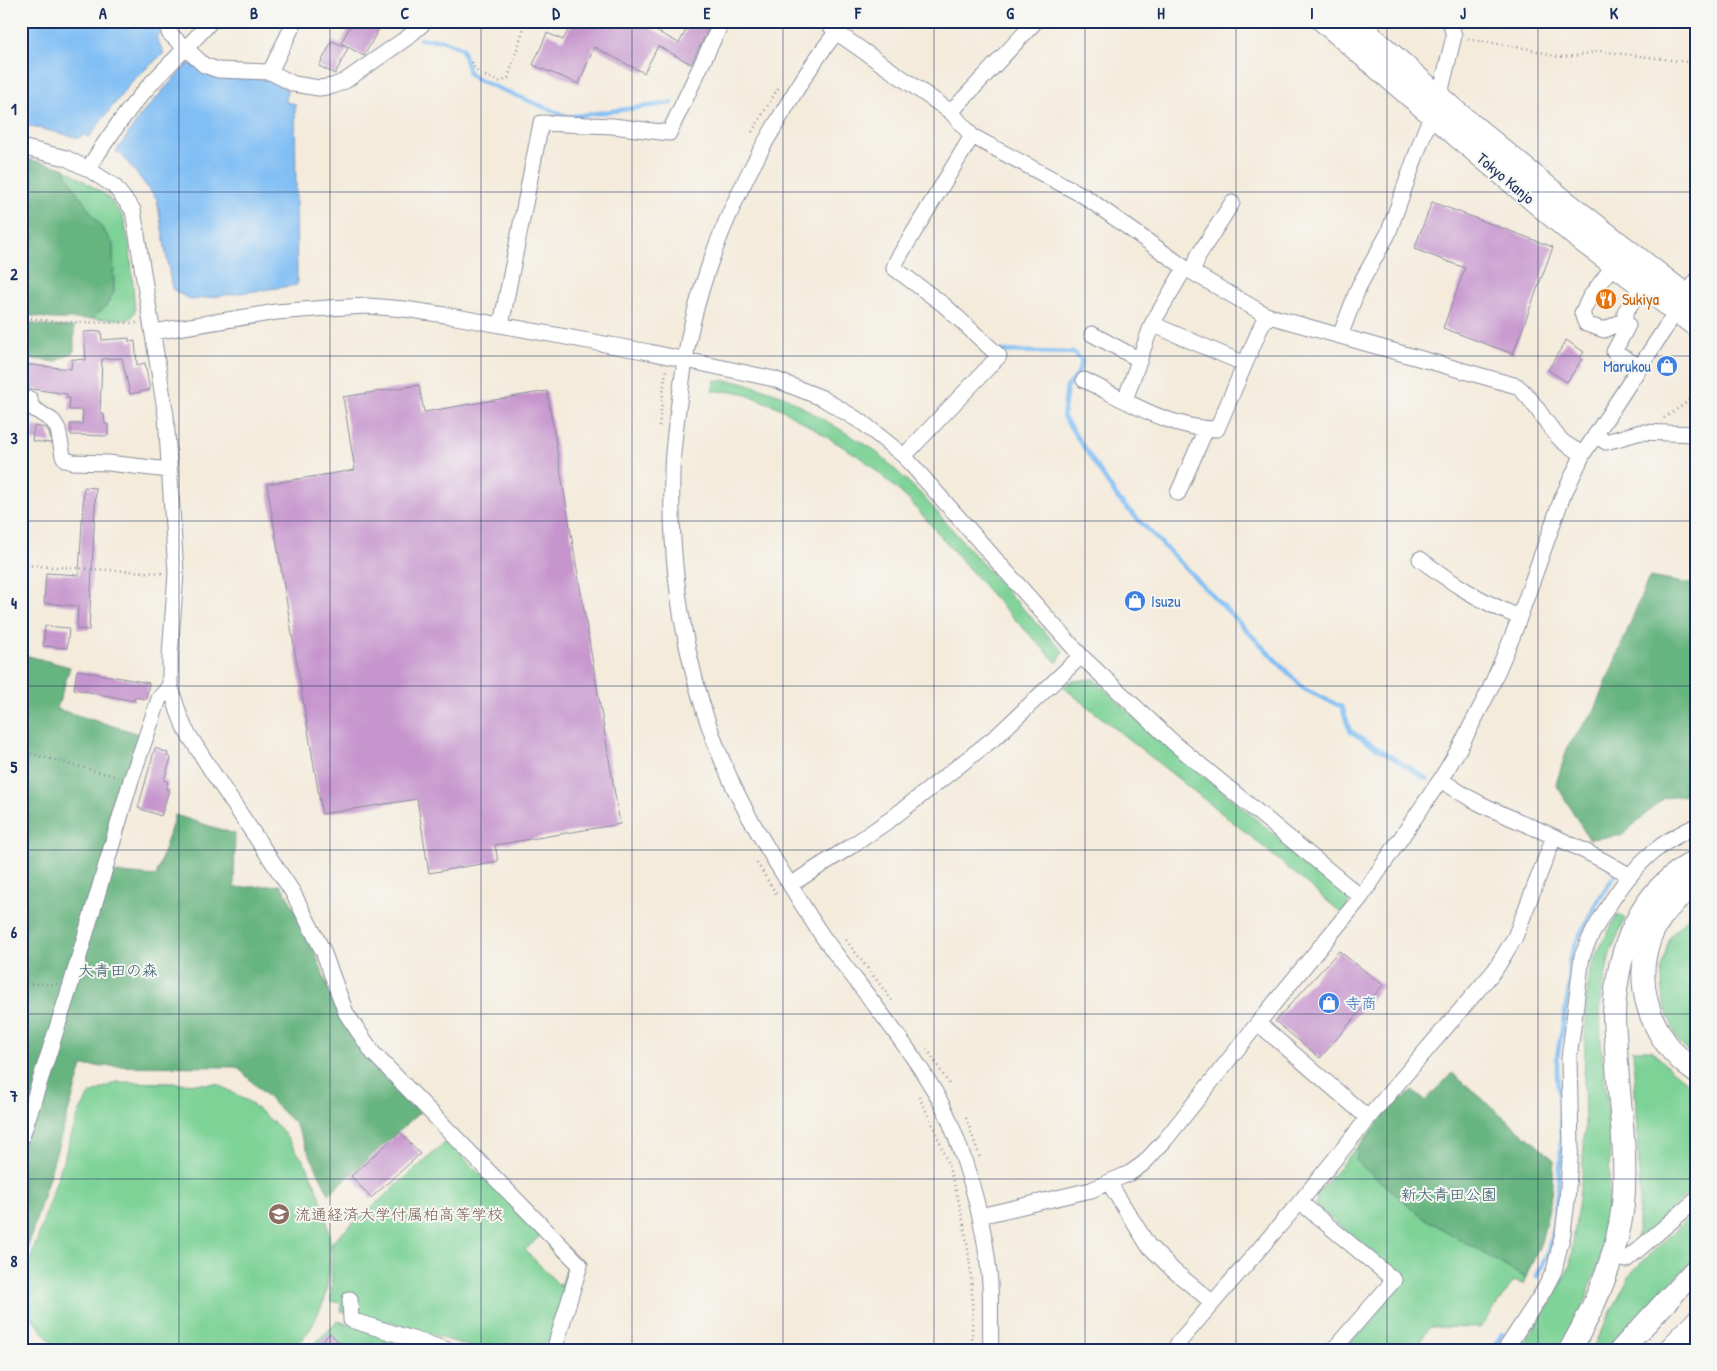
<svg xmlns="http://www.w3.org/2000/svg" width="1717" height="1371" font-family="'Patrick Hand','Klee One',sans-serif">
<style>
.green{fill:#7dd296;stroke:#4c807a}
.forest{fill:#66b47f;stroke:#40726e}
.water{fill:#80bef4;stroke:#4e76a9}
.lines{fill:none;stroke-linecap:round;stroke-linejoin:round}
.stream{stroke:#80bef4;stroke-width:4.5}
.building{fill:#c695cd}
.minor-casing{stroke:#888d9c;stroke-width:17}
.highway-casing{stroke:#888d9c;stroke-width:24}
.path{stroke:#888d9c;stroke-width:2.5;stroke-dasharray:1 4;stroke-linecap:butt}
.minor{stroke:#fff;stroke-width:15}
.highway{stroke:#fff;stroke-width:22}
.grid{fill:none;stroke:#1b2f5e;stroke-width:1;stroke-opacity:0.55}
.labels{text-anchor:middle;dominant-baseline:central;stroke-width:4;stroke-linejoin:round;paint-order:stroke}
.street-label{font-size:16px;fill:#1b2f5e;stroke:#f6f6f2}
.food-label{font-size:16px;fill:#c56008;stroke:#f6f6f2;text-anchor:start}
.shop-label{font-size:16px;fill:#366cbe;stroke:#f6f6f2;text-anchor:start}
.park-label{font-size:16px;fill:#34586c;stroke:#f6f6f2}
.education-label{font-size:16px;fill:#785e54;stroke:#f6f6f2;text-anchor:start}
.neatline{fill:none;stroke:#1b2f5e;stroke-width:2}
.grid-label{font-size:16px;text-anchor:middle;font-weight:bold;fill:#1b2f5e}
</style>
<rect width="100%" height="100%" fill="#f6f6f2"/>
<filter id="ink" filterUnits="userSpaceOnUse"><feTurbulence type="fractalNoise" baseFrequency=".02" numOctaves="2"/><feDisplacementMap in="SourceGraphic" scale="10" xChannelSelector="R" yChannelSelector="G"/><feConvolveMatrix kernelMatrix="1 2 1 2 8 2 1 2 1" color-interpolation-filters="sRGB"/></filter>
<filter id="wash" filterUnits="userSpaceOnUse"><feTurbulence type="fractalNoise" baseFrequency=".0096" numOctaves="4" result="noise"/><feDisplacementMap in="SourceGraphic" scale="20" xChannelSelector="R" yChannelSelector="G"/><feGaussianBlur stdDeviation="1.12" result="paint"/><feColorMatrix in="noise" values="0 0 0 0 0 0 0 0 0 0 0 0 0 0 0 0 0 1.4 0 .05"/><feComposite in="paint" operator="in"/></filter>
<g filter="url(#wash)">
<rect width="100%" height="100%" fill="#f4ebdb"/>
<path class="green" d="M64,168l43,28 16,20 7,32 5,63 -4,7 -5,1h-33l13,-13 8,-14 -1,-48 -39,-56z
M715,380l27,2 42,14 89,53 46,43 91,103 53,56 -6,12 -58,-60 -90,-103 -46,-41 -85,-52 -39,-15 -27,-1z
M1094,679l53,50 197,163 5,7 -5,16 -95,-80 -186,-148 9,-6z
M1696,907v153l-18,-19 -14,-37 -3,-35 9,-32z
M1618,914l7,4 -15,35 -10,50 1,41 9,88 -2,93 -10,42 -33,83h-47l31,-44 21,-40 12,-92 3,-47 -1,-42 2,-87 5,-34z
M1633,1050h19c13,15 27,27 44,38v98l-38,36 -22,27 -3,-2 4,-11 3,-44z
M1452,1073l102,87 -4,43 -9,39 -18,42 -9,-3 -34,47 -50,-1 -16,23h-70l58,-71 -85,-72 -1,-12 84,-98 4,3 8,-10 13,11z
M116,1082l102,2 31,18 31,26 27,38 13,30 6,20 4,25 -1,31 -4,27 -14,29 -17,22h-237l-27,-35 -7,-33 56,-169 10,-18z
M447,1141l94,94 -16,15 36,37 6,-19 -18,-19v-4l2,-1 24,23 -24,83h-71l-88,-28 -19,-2 -32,-9v-8l-10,-2 1,-59z
M1696,1210v47l-89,93h-16l41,-78z
M338,1321l91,29h-121z"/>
<path class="forest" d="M21,157l43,11 10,20 39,56 1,48 -8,14 -13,13h-42l-30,-5z
M21,321l25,5 28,1v24l-18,11 -35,-4z
M1649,577l47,8v209l-32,4 -43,38 -32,3 -33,-55 12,-38 27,-36z
M21,654l49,13 -13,42 86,26 -43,136 56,5 19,-61 60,19 -1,54 47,-3 27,48 25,68 11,23 24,33 52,55 -91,82 -34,-70 -58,-57 -155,-1 -61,204z
M1452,1073l102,87 -4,43 -9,39 -16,36 -103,-61 -66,-56 2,-15 42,-49 4,3 8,-10 13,11z"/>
<path class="water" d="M21,21h138l2,12 -5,4 8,16 -31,27 -44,57 -6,-2 -3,3 -59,-14z
M187,64h9c18,21 45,11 70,15 7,1 14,7 21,10l-1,13 9,2 2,181 -106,15 -19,-11 -15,-90 -36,-45 -5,-2 25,-37z"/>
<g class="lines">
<path class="stream" d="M420,39l22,1 20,8 7,25 7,6 92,38 104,-14
M1001,351l73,2 8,8 -5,15 -10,11 -4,29 56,84 185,189 38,18 8,24 77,48
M1537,1276l11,-24 6,-28 7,-64v-33l-4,-52v-18l11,-61 2,-17 -2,-15 7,-19 22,-43 18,-27
M1492,1350l10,-16"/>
</g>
<g id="blocks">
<path class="building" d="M353,21h30l-19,35 -23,-13z
M573,21h64l42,22 12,-22h21l-21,43 -33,-18 -14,27 -50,-26 -15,37 -46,-19 14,-32 16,7z
M332,41l16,7 -13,26 -16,-8z
M1432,202l121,45 -40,107 -70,-26 22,-60 -51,-19z
M101,331l1,9 27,-2v4l6,-1 2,24 8,-2 5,27 -20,4 -8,-36 -20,1 -2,54 4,1 1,10h3v12l-37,-1v-11h11l1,-14h-14l1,-12h-4l1,-4 -35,-5 -7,2 -4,5v-32l50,5 1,-10 14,1 -2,-28z
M1566,340l18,12 -4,6 2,1 -15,23 -19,-12z
M419,385l5,27 123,-21 73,433 -125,21 3,16 -69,12 -12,-74 -95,15 -55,-330 88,-14 -12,-73z
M34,426l12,2 3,4 2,11 -19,-2z
M84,487l12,1 -7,142 -12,-1 1,-23 -34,-3 2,-30 33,2z
M45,626l24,2 -2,20 -24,-2z
M77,670l72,13 -3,16 -11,-2 -1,4 -60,-12z
M155,748l13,5 -1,3 4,2 -7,22 4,2 -2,7 3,1 -8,26 -23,-8z
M1339,951l44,34 -63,73 -45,-37z
M400,1132l20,22 -49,44 -20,-22z
M330,1333l16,17h-33z"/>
</g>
</g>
<g filter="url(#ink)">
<use href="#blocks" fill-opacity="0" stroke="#888d9c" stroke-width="1"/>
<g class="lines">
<g class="minor-casing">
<path id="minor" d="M168,21l1,12 35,32 14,5 52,2 24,12 25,4 14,-2 12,-5 63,-44 18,-16
M826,21l10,11 115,80 21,24 112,60 101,72 81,47 251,71c19,15 28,39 45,55 6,5 14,9 21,13
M846,21c-26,29 -47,63 -66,96 -38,63 -71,136 -88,207 -5,19 -7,38 -10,57 -4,31 -10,63 -10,94 -3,115 20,236 75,338 14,25 29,50 45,75 10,16 20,33 31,49 33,45 69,87 99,134 11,17 21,33 28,51 21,52 36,107 40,162 1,22 0,44 1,66
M270,72l22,-45
M951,112l85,-91
M21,147l45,11 22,11 26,17 19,24 33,206 10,157 -6,82v30l8,26 7,18 28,44 79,118 31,60 23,62 27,40 207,212 -26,85
M88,169c18,-29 36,-55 59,-81 20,-23 44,-43 64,-67
M1614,265l-24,32 -8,16 4,11 18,6 21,-10 3,5 -14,27 26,15
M1193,272l5,-16 34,-53
M1625,320v-8l18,-25
M1152,324l93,40
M501,325l40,-202 72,3 56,7 53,-112
M153,332l123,-20 52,-4 40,-2 36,3 41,6 204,37 125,27 48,19 41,25 41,33 177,200 94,88 186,153
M1092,334l48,26
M1340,336l19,-50 29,-52 36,-101 15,-35 15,-62 -4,-15
M1084,380c42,20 85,49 133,49l49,-114
M30,399l1,8 22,14 5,8 5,27 3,4 7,2 35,1 61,7
M1125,400l27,-76 33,-56
M1595,435l11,7 35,-10 55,2
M904,456l95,-100 -55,-51 -50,-37 3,-8 75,-124
M1178,493l28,-64
M1420,559c33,25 60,42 99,58
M1441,779c27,22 64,36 96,50 32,14 64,29 93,47
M790,885l66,-42 35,-24 107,-84 83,-79
M1258,1023l110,95 -68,84
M1368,1118l127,-148 20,-33 39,-100
M21,1140l50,-156 60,-204 28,-81 11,-14
M1109,1183l39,62 26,26 38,31
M980,1216l111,-26 39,-17 14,-10 21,-23 93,-117 103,-126 80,-118 19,-32 29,-56 24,-56 49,-137 21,-44 113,-173
M1612,1257l14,3 70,-60
M350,1299l1,21 97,30
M1175,1350l3,-7 122,-141 94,78 -61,70
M1505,1350l38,-58 11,-21 9,-38 4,-32 4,-55 -2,-87 13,-103c13,-33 44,-82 71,-104 13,-11 28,-19 43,-26"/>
</g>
<g class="highway-casing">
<path id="highway" d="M1323,21l109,94 145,122 119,89
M1354,21l100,89 108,89 134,104
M1696,884c-14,10 -27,21 -36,35 -34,51 -13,120 36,153
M1570,1350c26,-45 47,-93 53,-145 5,-52 -5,-106 -7,-158 -1,-11 -2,-23 -2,-34 3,-62 24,-122 82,-152
M1621,1350l75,-81
M1669,1350l27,-28"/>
</g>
<path class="path" d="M1468,39l62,10 28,8 17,-1 24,-5 97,12
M472,62c2,13 18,15 29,20l7,-4 18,-57
M752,132l28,-47
M21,317l35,5 81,1
M1664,418l22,-15 10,-15
M659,426l7,-57
M21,565l141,8
M21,751l97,26
M757,863l21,34
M846,940l48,63
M21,984h36
M927,1049l22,35
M919,1097c29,55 47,118 52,180 2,24 1,48 1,73
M966,1118l15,42"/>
<use href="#minor" class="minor"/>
<use href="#highway" class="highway"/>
</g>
</g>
<path class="grid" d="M179,21v1329M330,21v1329M481,21v1329M632,21v1329M783,21v1329M934,21v1329M1085,21v1329M1236,21v1329M1387,21v1329M1538,21v1329M21,192h1675M21,356h1675M21,521h1675M21,686h1675M21,850h1675M21,1014h1675M21,1179h1675"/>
<defs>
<g id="restaurant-disc" transform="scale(1.125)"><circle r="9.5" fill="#e8710a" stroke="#f6f6f2"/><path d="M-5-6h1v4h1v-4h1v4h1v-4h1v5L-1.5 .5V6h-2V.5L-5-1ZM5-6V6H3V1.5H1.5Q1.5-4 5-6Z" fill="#fff"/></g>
<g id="shop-disc" transform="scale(1.125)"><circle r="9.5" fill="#3f7fe0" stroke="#f6f6f2"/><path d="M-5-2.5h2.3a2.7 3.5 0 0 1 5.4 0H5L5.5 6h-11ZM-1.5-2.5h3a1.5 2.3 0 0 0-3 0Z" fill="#fff"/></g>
<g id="school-disc" transform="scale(1.125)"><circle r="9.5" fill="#8d6e63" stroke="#f6f6f2"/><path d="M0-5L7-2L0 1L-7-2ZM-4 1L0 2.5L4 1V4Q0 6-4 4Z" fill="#fff"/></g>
</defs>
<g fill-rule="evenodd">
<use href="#restaurant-disc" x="1606" y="299"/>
<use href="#shop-disc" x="1667" y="366"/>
<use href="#shop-disc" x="1135" y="601"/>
<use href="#shop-disc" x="1329" y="1003"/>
<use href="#school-disc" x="279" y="1214"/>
</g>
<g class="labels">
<g class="street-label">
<text transform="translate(1506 178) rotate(40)">Tokyo Kanjo</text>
</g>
<g class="food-label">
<text x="1622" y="299">Sukiya</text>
</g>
<g class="shop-label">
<text x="1651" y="366" text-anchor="end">Marukou</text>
<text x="1151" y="601">Isuzu</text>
<text x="1345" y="1003">寺商</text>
</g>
<g class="park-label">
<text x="118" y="970">大青田の森</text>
<text x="1449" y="1194">新大青田公園</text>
</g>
<g class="education-label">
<text x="295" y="1214">流通経済大学付属柏高等学校</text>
</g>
</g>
<rect width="1717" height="1371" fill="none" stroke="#f6f6f2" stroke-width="55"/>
<rect x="28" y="28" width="1662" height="1316" class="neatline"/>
<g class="grid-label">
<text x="103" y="19">A</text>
<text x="254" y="19">B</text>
<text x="405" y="19">C</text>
<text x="556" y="19">D</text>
<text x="707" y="19">E</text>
<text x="858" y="19">F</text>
<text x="1010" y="19">G</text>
<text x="1161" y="19">H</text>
<text x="1312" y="19">I</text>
<text x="1463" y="19">J</text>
<text x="1614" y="19">K</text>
<text x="14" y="115">1</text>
<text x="14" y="280">2</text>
<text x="14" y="444">3</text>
<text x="14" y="609">4</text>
<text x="14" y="773">5</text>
<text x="14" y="938">6</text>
<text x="14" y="1102">7</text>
<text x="14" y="1267">8</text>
</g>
</svg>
